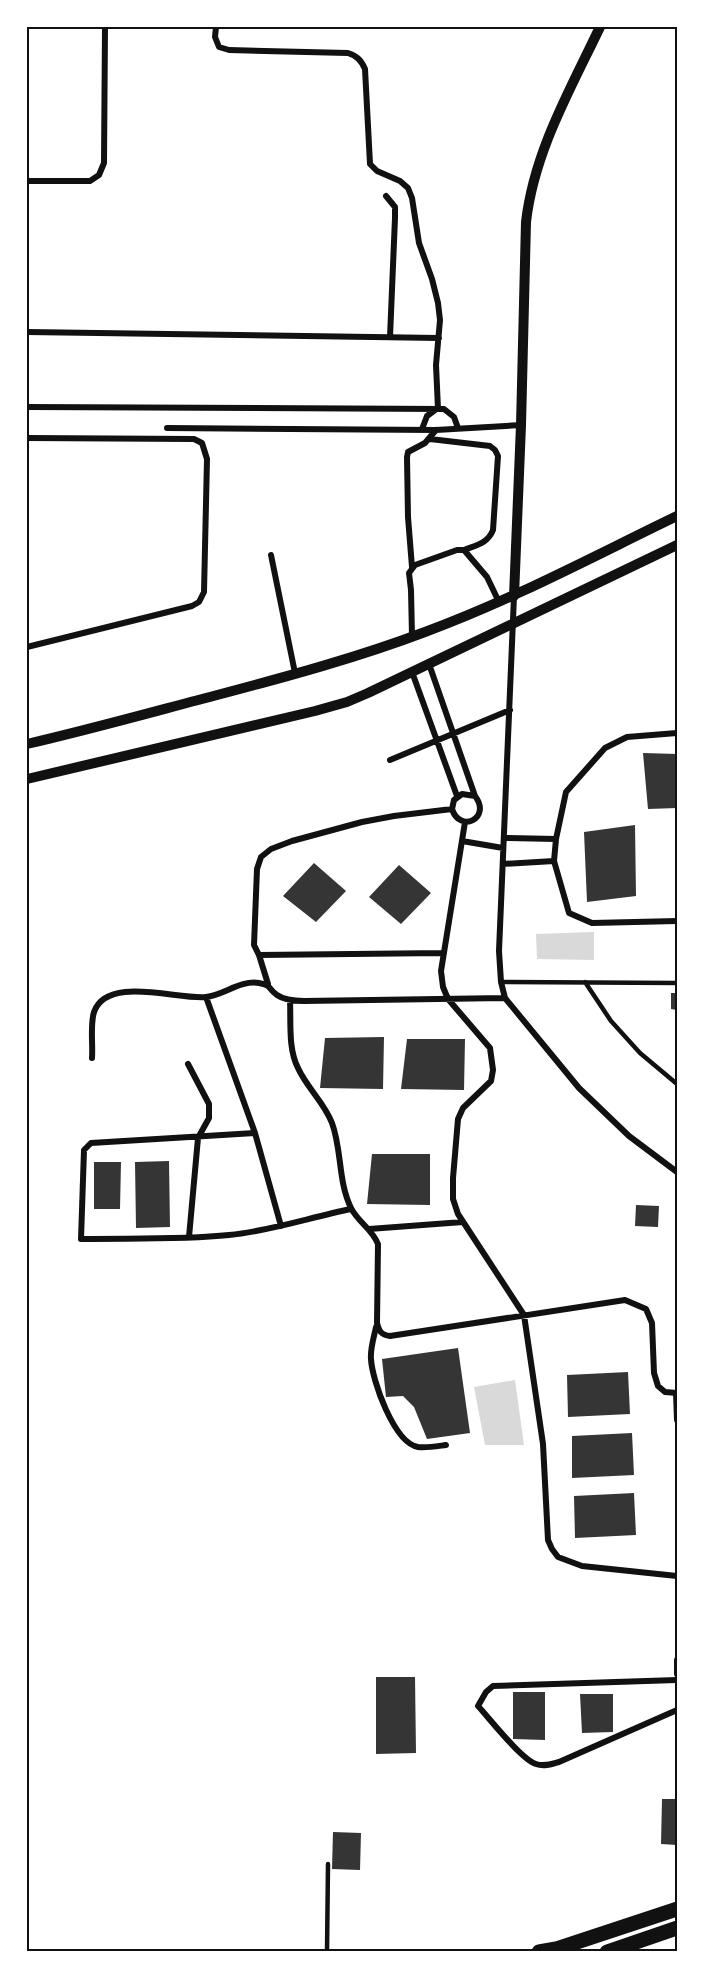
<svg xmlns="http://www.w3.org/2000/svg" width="704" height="1979" font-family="'DM Sans',sans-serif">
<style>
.water{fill:#d9d9d9}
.building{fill:#353535}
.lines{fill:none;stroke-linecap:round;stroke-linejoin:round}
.service{stroke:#111;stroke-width:4.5}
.minor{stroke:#111;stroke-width:6}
.tertiary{stroke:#111;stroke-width:10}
.trunk{stroke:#111;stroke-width:15}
.neatline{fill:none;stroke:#111;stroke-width:2}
</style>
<rect width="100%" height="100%" fill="#fff"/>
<path class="water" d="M594,932v28l-57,-1 -1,-25z
M515,1380l9,65h-39l-11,-58z"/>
<path class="building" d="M643,753l34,1v54l-29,1z
M635,825l1,71 -49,6 -3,-70z
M314,863l32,28 -30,31 -33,-26z
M399,865l32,28 -30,31 -32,-27z
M671,993h6v17l-6,-1z
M384,1037l-1,52 -63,-1 5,-50z
M407,1039h58l-1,51 -63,-1z
M372,1154h58v51l-63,-1z
M169,1161l1,66 -34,1 -1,-66z
M94,1162h27l-1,47h-26z
M636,1205l23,1 -1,21 -23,-1z
M458,1348l12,85 -43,6 -13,-32 -11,-11 -17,1 -4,-38z
M628,1372l2,42 -62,3 -1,-42z
M632,1433l2,42 -62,3v-42z
M634,1493l2,42 -61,3 -1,-42z
M376,1677h39l1,76 -40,1z
M513,1692h32v48l-32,-1z
M580,1694h33v38l-31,1z
M662,1799h15v46l-16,-1z
M333,1832l28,1 -1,37 -28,-1z"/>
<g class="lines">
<path class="service" d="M501,982l176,1
M585,982l26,39 29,32 37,31
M327,1952l1,-88"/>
<path class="minor" d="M216,27l-1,10 4,10 10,3 119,3c9,3 13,7 17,16l5,95 7,7 23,10 8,7 4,10 7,45 13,36 6,24 2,17 -4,45 2,44
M27,181h63l9,-6 5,-12 1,-136
M386,196l9,11v11l-5,119
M27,332l412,6
M27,407l417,2 10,8 4,11
M167,428l269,2 85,-5
M422,429l5,-13 8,-6
M27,438l167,1 8,4 5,16 -3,133 -5,10 -7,4 -165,41
M430,439l60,7 5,4 3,6 -5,74c-5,13 -16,15 -29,20
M271,555l24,118
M412,567l-4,-50 -1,-60 1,-5 17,-9 11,-13
M514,596l-15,355 2,31 4,16 74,90 50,48 48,36
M412,636l-1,-46 -2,-17 6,-8 42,-15h7l23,27 12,25
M429,664l46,132c17,22 -15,38 -23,13l2,-9 8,-6 13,2
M412,672l45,124
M677,733l-50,4 -22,11 -39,44 -10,47 -2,22 15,52 23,10 85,-2
M390,760l120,-50
M465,822l-24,149 2,16 5,12 42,49 3,22 -2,11 -28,27 -5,11 -5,59v21l5,15 66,101 19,129 5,96 4,9 6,8 24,9 95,10
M504,838l52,1
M462,841l41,7
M503,864l51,-3
M444,953l-185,2 -5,-10 3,-76 4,-12 10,-8 21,-8 70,-19 32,-6 58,-7
M259,955l9,29
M206,997l49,136
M290,1000c1,22 -2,49 8,68 9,20 26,34 34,55 10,27 6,59 19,85 7,14 21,21 27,36l-1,79c2,8 4,12 13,13l235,-36 21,9 6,14 2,50 4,13 7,6 12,1
M92,1058c1,-14 -2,-33 2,-46 13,-37 84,-12 112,-15 18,-2 34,-17 53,-14 13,2 9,6 18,12 7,5 18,6 27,6l201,-3
M188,1064l21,40v14l-11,20 -9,99
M281,1226l-26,-93 -164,10 -7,7 -3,89c50,-1 99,1 148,-4 42,-4 82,-18 122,-26
M369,1229l94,-7
M376,1327c-2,10 -6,22 -5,32 1,21 23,84 47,88 9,1 20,-1 28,-2
M676,1393l1,27
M677,1660v14
M677,1680l-184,6 -7,6 -8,14c12,13 43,53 58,58 8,3 16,0 23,-2l118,-52"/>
<path class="tertiary" d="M514,596l7,-171 5,-203c8,-70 44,-132 74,-195
M27,744c65,-15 129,-33 194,-50 68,-18 138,-37 204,-62 87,-32 169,-76 252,-116
M27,779l288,-68 32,-9 21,-9 309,-148"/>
<path class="trunk" d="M539,1952l17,-3 121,-40
M607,1952l70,-24"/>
</g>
<rect width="704" height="1979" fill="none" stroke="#ffffff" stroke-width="57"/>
<rect x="28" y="28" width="648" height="1922" class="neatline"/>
</svg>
